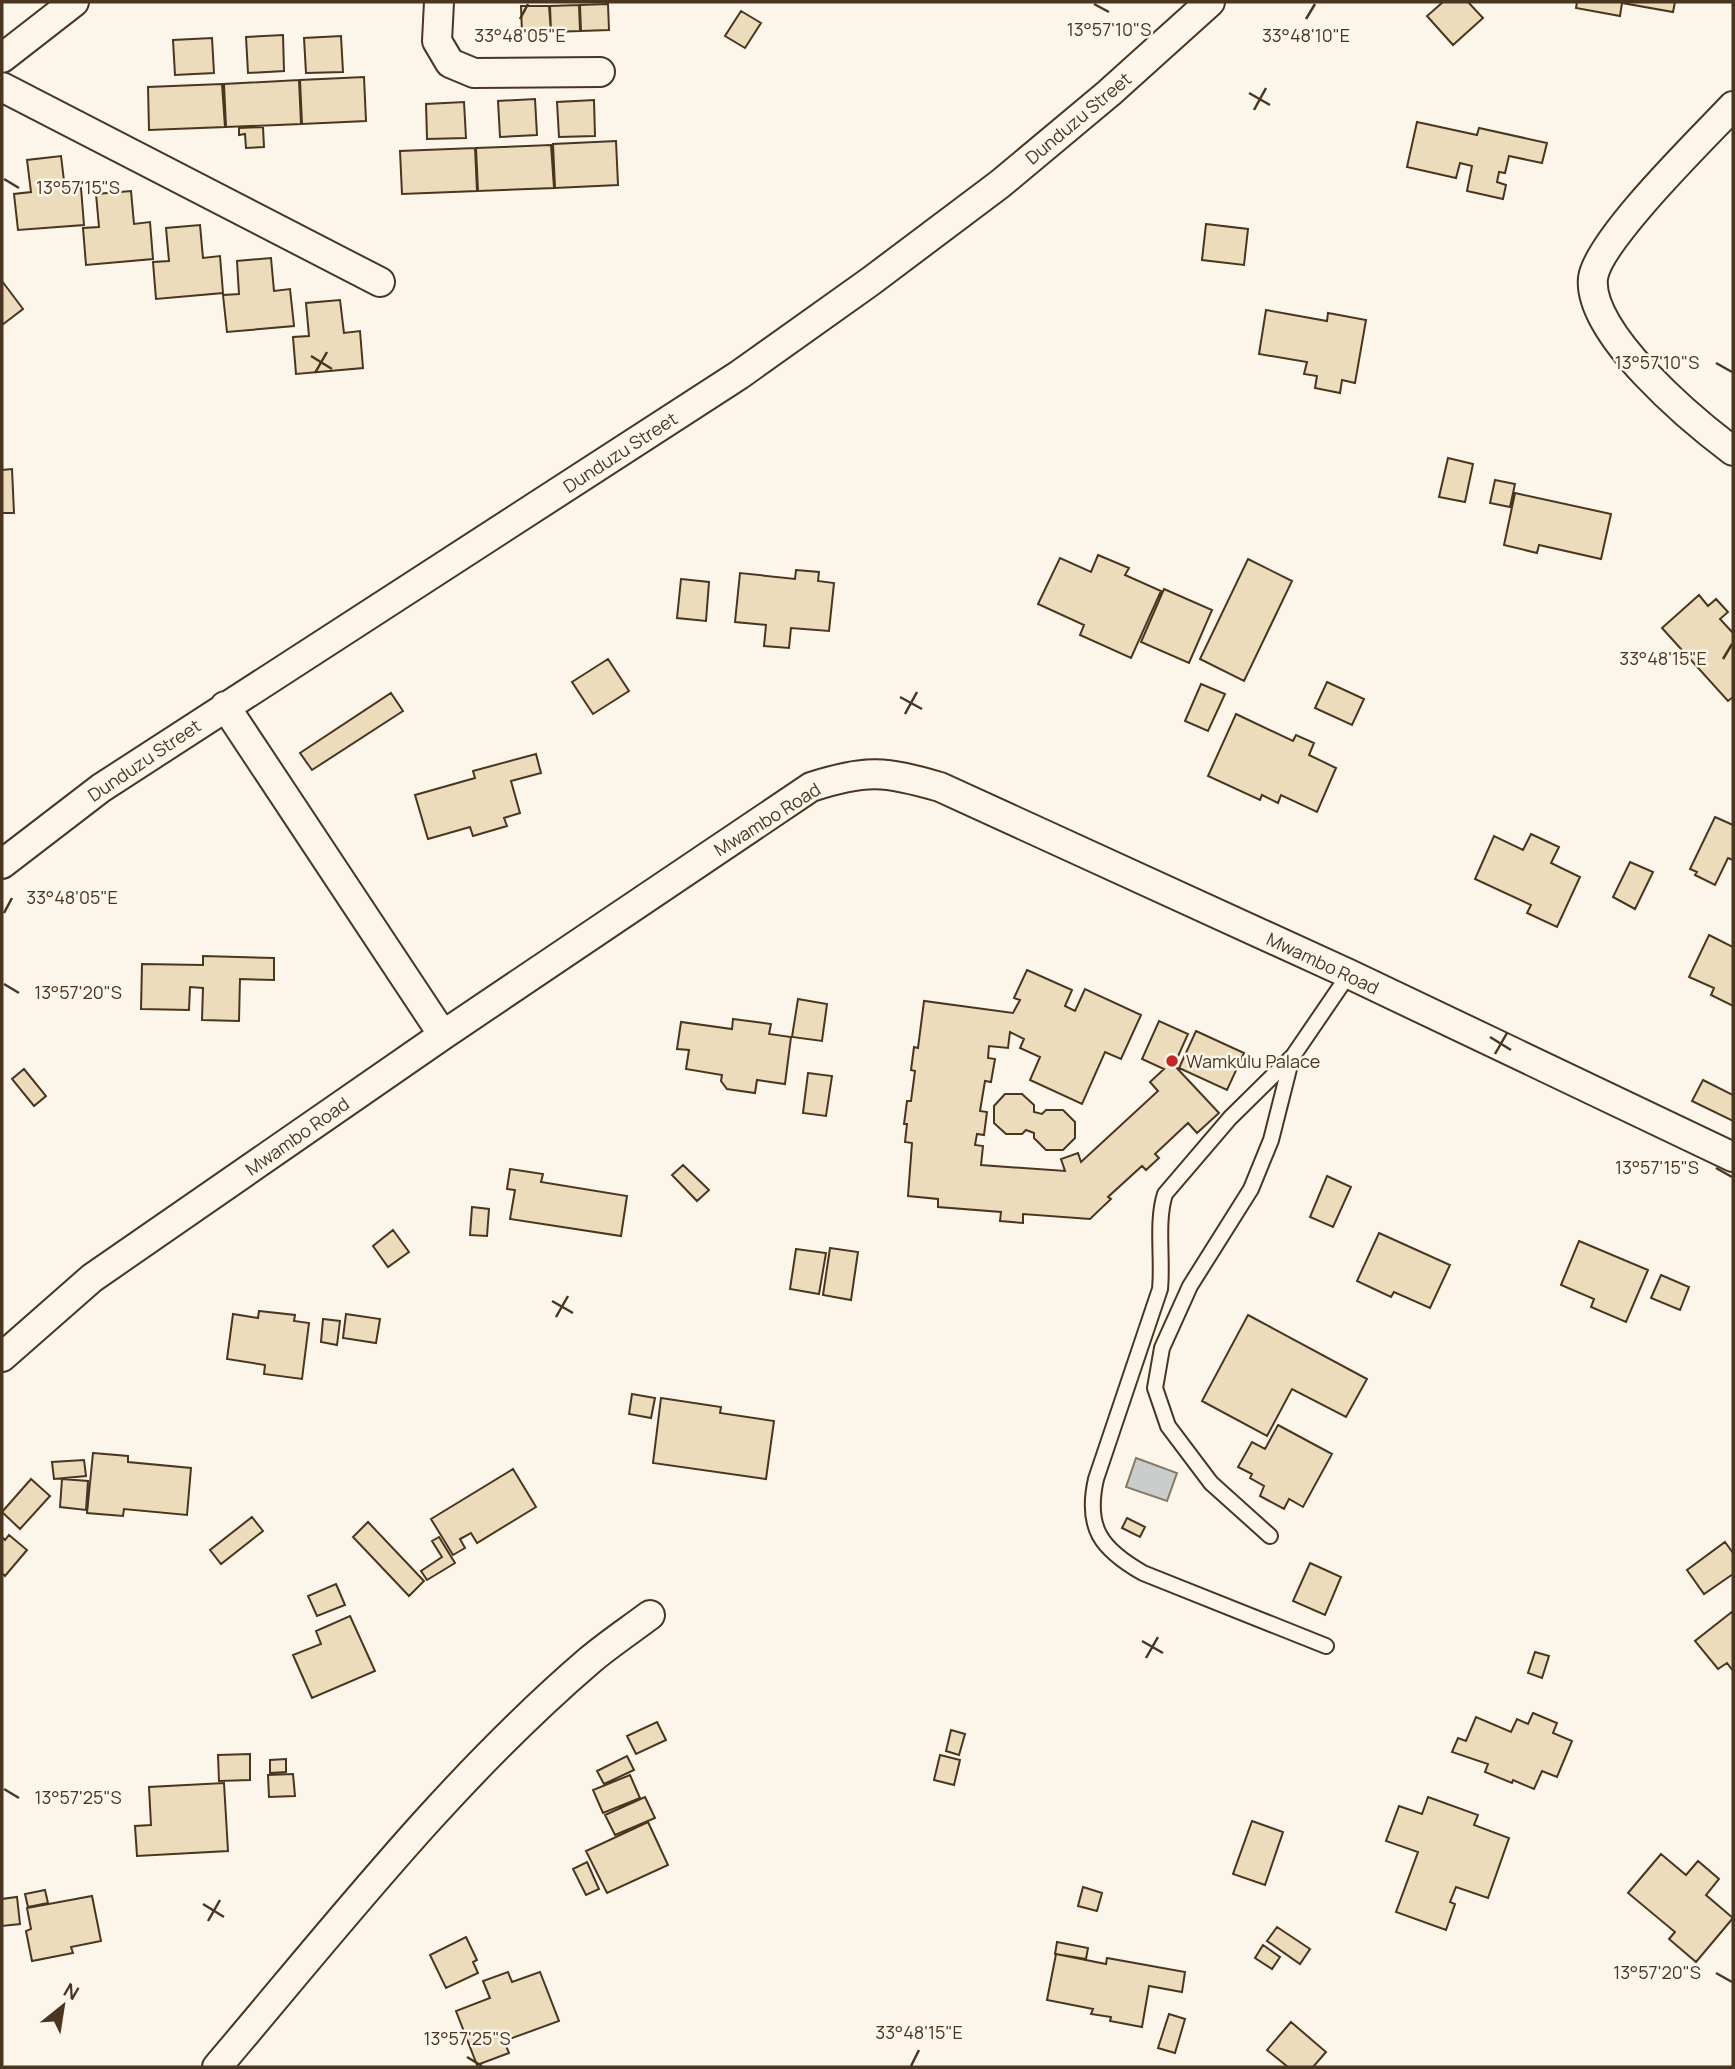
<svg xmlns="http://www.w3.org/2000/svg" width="1735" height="2069" font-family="Manrope,sans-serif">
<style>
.water{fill:#c9cecd;stroke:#887966;stroke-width:2}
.building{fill:#ecdcbc;stroke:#4a3520;stroke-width:2}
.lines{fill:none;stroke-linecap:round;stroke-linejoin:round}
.service-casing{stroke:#4a3520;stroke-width:18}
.minor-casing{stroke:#4a3520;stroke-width:32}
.service{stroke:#fbf6e9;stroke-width:14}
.minor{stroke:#fbf6e9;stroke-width:28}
.ticks{fill:none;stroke:#4a3520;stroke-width:2.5}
.poi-dot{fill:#c62828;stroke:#fbf6e9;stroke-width:2.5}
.labels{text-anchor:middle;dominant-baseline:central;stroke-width:5;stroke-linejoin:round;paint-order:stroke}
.street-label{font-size:18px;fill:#4a3520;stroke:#fbf6e9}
.poi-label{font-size:18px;fill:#4a3520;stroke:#fbf6e9;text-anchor:start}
.ticks-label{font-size:18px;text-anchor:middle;fill:#4a3520;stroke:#fbf6e9;stroke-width:5;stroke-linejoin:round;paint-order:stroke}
</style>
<rect width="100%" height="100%" fill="#fbf6e9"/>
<path class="water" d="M1136,1458l41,15 -10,28 -41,-14z"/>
<path class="building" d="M1443,2h25l15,16 -30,27 -26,-29z
M1577,2h98l-2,10 -51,-9 -2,13 -44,-8z
M608,4l1,26 -28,1 -1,-26z
M579,5l1,26 -29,1 -1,-26z
M521,6h28l2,26 -29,1z
M741,11l20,12 -16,25 -20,-12z
M283,35l1,36 -36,2 -2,-36z
M341,36l2,36 -37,1 -2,-35z
M212,38l2,35 -39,2 -2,-35z
M364,77l2,44 -64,3 -2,-44z
M299,80l2,44 -75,3 -2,-43z
M222,84l3,43 -76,3 -1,-43z
M535,99l2,36 -37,2 -2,-36z
M594,100l1,36 -36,1 -2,-35z
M464,102l2,36 -39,1 -1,-35z
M1417,122l60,13 2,-7 68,15 -5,20 -33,-7 -4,17 -6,-1 -2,10 9,3 -3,14 -36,-8 5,-25 -12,-3 -4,15 -49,-11z
M263,127l1,20 -18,1 -1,-14 -6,1v-7z
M616,141l2,44 -63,3 -2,-44z
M551,145l3,43 -76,3 -2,-43z
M475,148l2,43 -75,3 -2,-43z
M61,156l4,33 16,-1 3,37 -66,5 -4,-36 17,-2 -4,-32z
M131,191l3,33 16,-2 3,37 -67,6 -3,-37 16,-1 -3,-33z
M1206,224l42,5 -4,36 -42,-5z
M200,225l3,33 17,-2 3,37 -67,6 -3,-37 16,-1 -3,-33z
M271,258l3,33 16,-2 4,37 -67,6 -4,-37 16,-1 -2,-33z
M2,281l21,28 -21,16z
M340,300l4,33 16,-2 3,37 -67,6 -3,-37 16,-1 -3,-33z
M1266,310l61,11 1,-8 38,7 -11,63 -13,-3 -2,13 -25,-5 2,-12 -13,-2 3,-12 -48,-8z
M1448,458l25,6 -8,38 -26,-5z
M12,469l2,44h-12v-43z
M1495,480l20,4 -5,23 -20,-4z
M1515,493l96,21 -10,45 -62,-14 -2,8 -33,-8z
M1098,555l31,13 -4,7 36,16 -30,67 -51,-23 4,-10 -46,-21 22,-46 31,14z
M1248,559l44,22 -48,100 -44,-22z
M796,570l23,2 -1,9 16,2 -5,48 -38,-3 -2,20 -25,-2 2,-21 -31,-3 5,-49 55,6z
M681,579l28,3 -3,39 -29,-3z
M1164,589l48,21 -23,53 -48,-21z
M1699,595l9,11 8,-7 12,13 -8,7 13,14v64l-5,4 -66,-73z
M608,659l21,32 -36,23 -21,-32z
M1327,682l37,17 -12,26 -37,-17z
M1201,684l24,10 -17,37 -23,-10z
M391,693l12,18 -91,59 -12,-17z
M1236,714l57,27 3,-6 18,8 -5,12 27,13 -19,44 -36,-17 -3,8 -16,-8 -2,5 -52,-24z
M536,754l5,19 -30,8 9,32 -16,5 3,8 -34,10 -3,-9 -42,12 -13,-44 60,-17 -2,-7z
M1715,817l18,8v35l-5,-2 -13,27 -20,-10 2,-3 -7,-3z
M1531,834l28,13 -8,16 29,14 -23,50 -30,-14 4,-8 -56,-26 19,-43 29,14z
M1630,862l23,10 -18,37 -22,-12z
M1709,935l24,12v59l-22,-11 3,-7 -25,-11z
M203,956l71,2v22l-34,-1 -1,42 -37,-1 1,-32 -13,-1 -1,23 -48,-1 1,-45 61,1z
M1027,970l45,20 -7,16 10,5 10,-22 56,26 -20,44 -16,-7 -23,52 -52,-24 10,-23 -20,-9 4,-9 -14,-7 -2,16 -19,-2 -1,12 7,1 -4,23 -6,-1 -5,30 7,1 -3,23 -7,-1 -2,11 8,1 -2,19 84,6 -4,-12 17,-6 3,9 77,-71 -8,-9 14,-13 -22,-10 17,-38 29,13 -14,31 45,48 -22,20 -9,-10 -33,31 4,4 -13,12 -4,-4 -34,31 3,2 -21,20 -67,-5v9l-23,-2 1,-9 -63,-5v-8l-30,-3 4,-53 -7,-1 2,-18h-3l3,-23h4l4,-30 -4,-1 3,-23 4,1 6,-47 89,12 7,-13 -6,-2z
M798,999l29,5 -5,37 -30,-4z
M733,1019l38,5 -2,10 22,3 -6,47 -28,-4 -2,13 -28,-4 -6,-8 1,-6 -36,-6 3,-19 -12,-1 4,-27 51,7z
M1196,1031l48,22 -17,37 -48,-22z
M24,1069l22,27 -12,10 -22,-27z
M808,1073l24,3 -6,40 -23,-3z
M1703,1080l30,15v26l-41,-20z
M1005,1094h17l12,11v7l8,2 4,-4h17l12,12v16l-12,12h-17l-12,-12v-5l-8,-3 -4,4h-16l-12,-11v-17z
M683,1165l26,25 -12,11 -25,-26z
M510,1169l33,5 -2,8 86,14 -6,40 -111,-17 5,-29 -8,-1z
M1327,1176l24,11 -18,40 -23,-10z
M472,1207l17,2 -2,27 -17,-1z
M393,1230l16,22 -21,15 -15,-21z
M1379,1233l71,32 -20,43 -36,-16 -3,5 -34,-16z
M1579,1241l69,29 -22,52 -35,-15 3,-8 -33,-14z
M830,1248l28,4 -7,48 -28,-5z
M796,1249l30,4 -7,41 -29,-5z
M1661,1275l28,12 -9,23 -29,-12z
M259,1311l36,4 -1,6 15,2 -7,56 -38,-5 1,-9 -38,-6 6,-45 25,4z
M346,1314l34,5 -4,24 -33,-5z
M1248,1315l119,64 -21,38 -54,-28 -25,47 -65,-35z
M323,1319l17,2 -3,24 -16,-3z
M632,1394l23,4 -4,20 -22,-4z
M661,1398l60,9 -1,6 54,8 -8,58 -113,-16z
M1278,1425l54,29 -29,53 -14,-8 -5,10 -24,-13 4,-10 -14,-8 2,-4 -14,-7 14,-25 13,7z
M93,1453l35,3v6l63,6 -4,47 -63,-6 -1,7 -36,-3z
M84,1460l2,16 -32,3 -2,-17z
M513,1469l23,38 -59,36 -6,-10 -11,6 5,9 -12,7 -22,-36z
M31,1479l19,17 -30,33 -18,-17z
M62,1479l26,2 -2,29 -26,-3z
M252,1517l11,14 -42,33 -11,-14z
M1127,1518l18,9 -5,10 -18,-9z
M368,1522l56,59 -15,15 -56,-59z
M9,1535l18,15 -22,26 -3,-3v-36l3,3z
M439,1537l16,26 -28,17 -6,-9 21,-14 -10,-16z
M1725,1542l8,11v21l-29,20 -17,-24z
M1310,1563l31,14 -16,38 -32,-14z
M336,1584l9,21 -28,11 -9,-20z
M1733,1611v60l-6,-8 -9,6 -23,-28z
M350,1616l25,55 -63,27 -19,-43 28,-11 -5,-13z
M1535,1652l14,4 -7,22 -14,-5z
M1533,1713l24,10 -4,10 19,8 -15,36 -15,-6 -8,18 -21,-9 -1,3 -27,-11 3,-8 -36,-12 6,-14 8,3 10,-24 35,15 6,-13 11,5z
M657,1722l9,18 -30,14 -9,-18z
M951,1730l14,4 -6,21 -13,-4z
M250,1754v26l-31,1 -1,-26z
M940,1755l20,5 -6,25 -20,-5z
M627,1756l7,14 -30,14 -7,-13z
M286,1759v13l-16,1v-13z
M293,1774l2,22 -26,1 -1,-22z
M630,1775l10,23 -37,15 -10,-23z
M224,1783l4,68 -91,5 -2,-30 16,-1 -2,-38z
M645,1797l10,21 -40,17 -10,-20z
M1428,1797l50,18 -4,10 35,13 -21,60 -32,-11 -6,15 5,2 -9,26 -50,-18 22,-60 -32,-11 13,-35 23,8z
M1252,1821l31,11 -18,53 -32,-11z
M648,1822l20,43 -61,28 -21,-42z
M1661,1854l25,21 12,-14 21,18 -13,16 27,23 -37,44 -27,-23 6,-7 -47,-39z
M587,1862l12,27 -13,6 -13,-26z
M1083,1887l19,6 -5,18 -19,-5z
M45,1890l3,13 -20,4 -3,-13z
M92,1896l9,45 -30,6 2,6 -41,8 -6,-30 5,-2 -4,-21z
M17,1897l3,27 -18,2v-27z
M1277,1927l33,22 -10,15 -33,-23z
M466,1937l11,23 -4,2 5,11 -32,15 -16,-33z
M1057,1942l31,6 -2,11 -31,-5z
M1263,1945l17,12 -8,12 -17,-11z
M1056,1954l50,10 1,-6 78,14 -3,20 -33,-6 -7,41 -32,-6 1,-4 -20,-3 2,-5 -46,-9z
M508,1972l4,10 28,-10 19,49 -55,20 5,12 -32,12 -21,-54 34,-13 -7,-17z
M1169,2014l16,5 -10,34 -17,-5z
M1291,2022l35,30 -13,15h-25l-21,-17z"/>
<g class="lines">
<g class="service-casing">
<path id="service" d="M1270,1536l-59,-53 -43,-57 -13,-38 7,-40 28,-62 61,-97 20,-49 21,-83
M1326,1646l-183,-73c-42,-24 -58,-45 -47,-94l64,-190c3,-30 -4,-67 5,-95l65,-76 63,-62 56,-82"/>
</g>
<g class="minor-casing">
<path id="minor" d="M439,2l-2,39 13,22 24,10 126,-1
M2,58l72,-56
M2,87l378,195
M1733,106c-29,31 -135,134 -140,172 -6,55 100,143 140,173
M225,706l218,329
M2,864l99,-76 638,-413 132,-94 129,-97 109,-91 101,-91
M2,1357l90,-79 351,-243 368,-248c55,-18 74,-16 129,0l409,187 384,183
M217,2067c119,-140 233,-287 373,-407 19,-16 40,-30 60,-45"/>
</g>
<use href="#service" class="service"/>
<use href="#minor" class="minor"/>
</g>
<path class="ticks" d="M1094,4l15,8M520,19l8,-15M1306,19l9,-15M1249,93l21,12M1254,110l12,-22M4,179l15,9M311,356l21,13M1716,363l16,9M315,373l12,-21M1723,659l9,-15M900,697l22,12M905,714l12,-22M4,913l8,-15M4,984l15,9M1490,1037l21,13M1495,1054l12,-21M1716,1168l16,9M552,1301l21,12M556,1317l12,-21M1142,1641l21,12M1146,1658l12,-21M4,1789l15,9M203,1904l21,13M208,1921l12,-21M1716,1973l16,9M467,2057l15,9M911,2066l8,-16"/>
<circle class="poi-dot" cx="1172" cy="1061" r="7"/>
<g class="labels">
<g class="street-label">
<text transform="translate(1078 118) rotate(-40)">Dunduzu Street</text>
<text transform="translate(620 452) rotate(-33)">Dunduzu Street</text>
<text transform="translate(144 760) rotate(-34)">Dunduzu Street</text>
<text transform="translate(767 819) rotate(-32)">Mwambo Road</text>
<text transform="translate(1323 963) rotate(25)">Mwambo Road</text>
<text transform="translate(297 1136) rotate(-35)">Mwambo Road</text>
</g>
<g class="poi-label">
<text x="1186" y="1061">Wamkulu Palace</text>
</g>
</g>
<g class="ticks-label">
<text x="1109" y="36">13°57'10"S</text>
<text x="1306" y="42">33°48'10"E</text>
<text x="520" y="42">33°48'05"E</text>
<text x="78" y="194">13°57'15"S</text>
<text x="1657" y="369">13°57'10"S</text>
<text x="1663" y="665">33°48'15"E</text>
<text x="72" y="904">33°48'05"E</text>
<text x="78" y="999">13°57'20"S</text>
<text x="1657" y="1174">13°57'15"S</text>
<text x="78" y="1804">13°57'25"S</text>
<text x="1657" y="1979">13°57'20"S</text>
<text x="919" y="2039">33°48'15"E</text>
<text x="467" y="2045">13°57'25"S</text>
</g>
<rect width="1735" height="2069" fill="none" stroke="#4a3520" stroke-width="7"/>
<g transform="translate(63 2006) rotate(30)" stroke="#fbf6e9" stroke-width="5" paint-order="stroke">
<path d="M0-5L12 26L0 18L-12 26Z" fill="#4a3520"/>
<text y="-10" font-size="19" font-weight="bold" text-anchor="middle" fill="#4a3520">N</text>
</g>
</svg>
